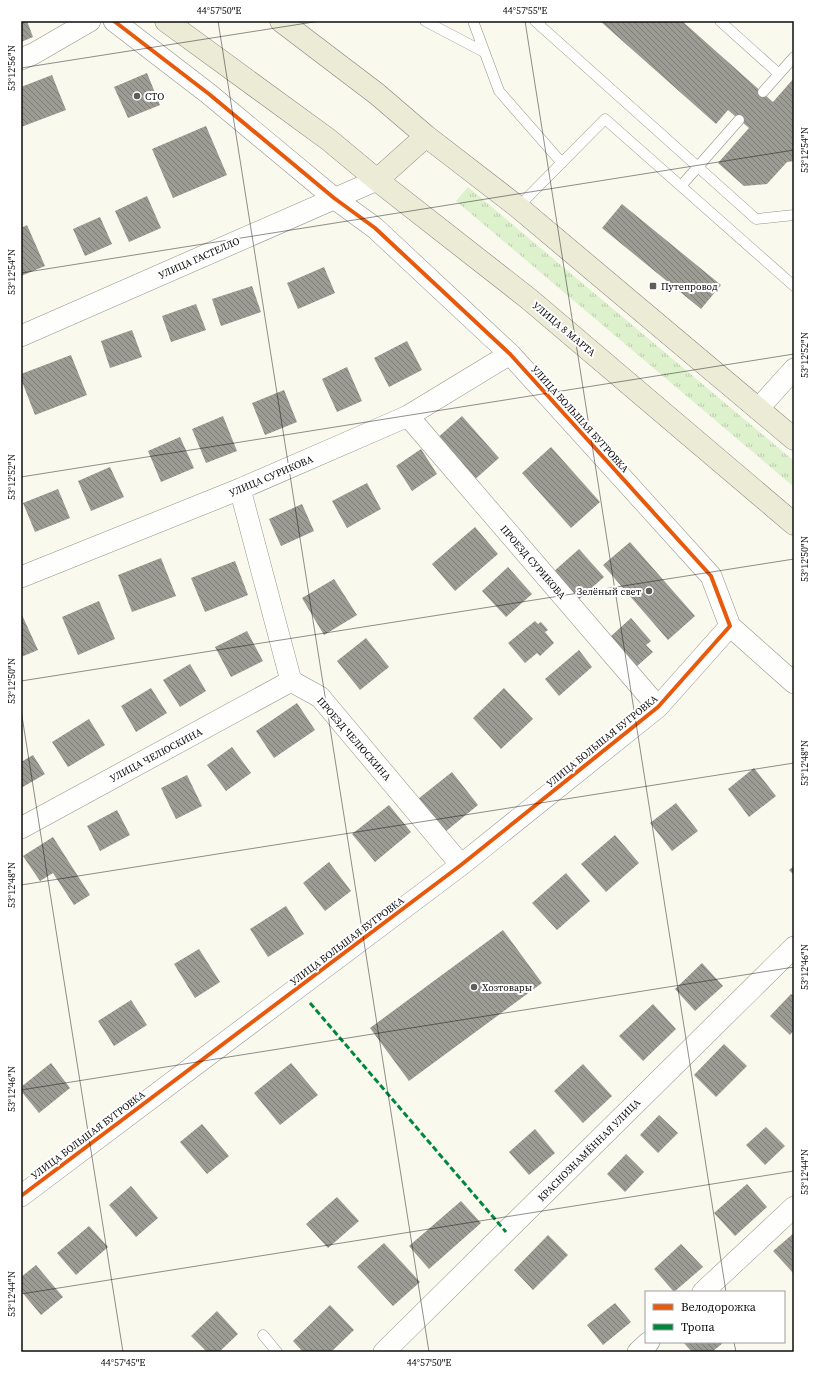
<svg xmlns="http://www.w3.org/2000/svg" width="815" height="1373" font-family="'Source Serif 4',serif">
<style>
.grass{fill:url(#grass-tufts)}
.building{fill:url(#building-back-hatch)}
.lines{fill:none;stroke-linecap:round;stroke-linejoin:round}
.service-casing{stroke:#93928d;stroke-width:11}
.minor-casing{stroke:#93928d;stroke-width:22}
.primary-casing{stroke:#807f7a;stroke-width:23}
.service{stroke:#fefefc;stroke-width:10}
.minor{stroke:#fefefc;stroke-width:21}
.primary{stroke:#ecebd6;stroke-width:22}
.quiet{stroke:#00873e;stroke-width:3;stroke-dasharray:6 3;stroke-linecap:butt}
.cycleway-casing{stroke:#fff;stroke-width:6}
.cycleway{stroke:#e8590c;stroke-width:4}
.ticks{fill:none;stroke:#0b0b0b;stroke-width:1;stroke-opacity:0.45}
.poi-dot{fill:#5f5e5a;stroke:#fff;stroke-width:1.5}
.labels{text-anchor:middle;dominant-baseline:central;stroke-width:4;stroke-linejoin:round;paint-order:stroke}
.poi-label{font-size:10px;fill:#0b0b0b;stroke:#fff;text-anchor:start}
.street-label{font-size:10px;fill:#0b0b0b;stroke:#fff}
.neatline{fill:none;stroke:#0b0b0b;stroke-width:1.5}
.ticks-label{font-size:10px;text-anchor:middle;fill:#0b0b0b}
</style>
<defs>
<pattern id="grass-tufts" width="24" height="20" patternUnits="userSpaceOnUse"><rect width="24" height="20" fill="#ddf1cc"/><path d="M3 7l-1-3M5 7V3M7 7l1-3M15 17l-1-3M17 17v-4M19 17l1-3" fill="none" stroke="#bccdae"/></pattern>
<pattern id="building-back-hatch" width="6" height="6" patternUnits="userSpaceOnUse"><rect width="6" height="6" fill="#9c9b94"/><path d="M-1 5l2 2M0 0l6 6M5-1l2 2" fill="none" stroke="#7d7d77"/></pattern>
</defs>
<rect width="100%" height="100%" fill="#faf9ee"/>
<path class="grass" d="M468,187l326,274v26l-338,-286z"/>
<path class="building" d="M21,21h6l6,16 -12,5z
M600,21h82l91,81 21,-24v83l-7,1 -20,22 -23,2 -26,-23 31,-35 -21,-18 -12,14z
M147,73l13,32 -32,13 -14,-31z
M52,75l14,35 -45,17v-40z
M206,126l21,49 -54,23 -21,-49z
M147,196l14,32 -32,14 -14,-31z
M622,204l99,81 -20,24 -99,-81z
M100,217l12,27 -27,12 -12,-27z
M27,225l18,41 -24,10v-48z
M324,267l11,26 -37,16 -11,-26z
M252,286l9,26 -40,14 -9,-27z
M196,304l10,26 -35,12 -9,-26z
M132,330l10,27 -32,11 -9,-27z
M407,341l15,29 -33,17 -15,-29z
M71,355l16,40 -52,20 -14,-36v-5z
M347,367l15,34 -25,11 -15,-33z
M284,390l13,32 -32,13 -13,-32z
M223,416l14,35 -31,12 -14,-34z
M462,416l37,42 -27,24 -37,-42z
M180,437l14,31 -33,14 -13,-31z
M551,447l49,55 -29,26 -49,-55z
M421,449l16,25 -25,17 -16,-25z
M110,467l14,30 -33,14 -13,-30z
M367,483l14,26 -34,19 -15,-27z
M58,489l12,29 -35,14 -12,-29z
M302,504l12,27 -33,15 -12,-27z
M475,527l23,27 -43,37 -23,-27z
M630,542l65,74 -27,24 -65,-75z
M579,549l25,28 -27,24 -25,-28z
M161,558l15,38 -44,16 -14,-37z
M235,561l13,34 -43,17 -14,-34z
M508,567l24,27 -26,23 -24,-26z
M334,579l23,36 -33,20 -22,-37z
M99,601l16,38 -37,16 -16,-38z
M21,615h1l16,35 -17,7z
M631,618l20,23 -5,4 7,7 -17,15 -26,-30z
M535,621l3,3 3,-2 7,8 -3,2 9,11 -14,13 -3,-3 -12,10 -17,-20z
M247,631l16,30 -32,16 -16,-30z
M366,638l23,29 -29,23 -23,-29z
M579,650l13,17 -33,29 -14,-17z
M190,664l16,27 -26,16 -17,-27z
M151,688l16,25 -31,19 -15,-26z
M504,688l29,31 -32,30 -28,-31z
M297,703l18,27 -41,28 -18,-27z
M89,719l16,26 -37,22 -16,-25z
M232,747l19,26 -25,18 -19,-26z
M33,755l12,19 -24,14v-26z
M754,768l22,28 -27,21 -21,-28z
M452,772l26,33 -33,27 -27,-33z
M187,775l15,31 -26,13 -15,-31z
M676,803l22,28 -26,20 -22,-28z
M389,805l22,27 -36,30 -23,-28z
M117,810l13,25 -30,16 -13,-25z
M615,835l24,28 -33,29 -25,-28z
M53,837l37,58 -16,10 -21,-32 -13,8 -17,-25z
M329,862l22,29 -26,20 -22,-28z
M794,866v9l-5,-5z
M566,873l24,28 -33,29 -25,-27z
M286,906l18,28 -36,23 -18,-28z
M503,930l39,53 -133,98 -39,-53z
M199,949l21,33 -25,16 -21,-34z
M702,963l21,23 -28,25 -20,-22z
M791,994l3,2v34l-4,5 -20,-19z
M131,1000l16,25 -33,21 -16,-25z
M653,1004l23,25 -33,32 -24,-25z
M724,1044l23,22 -31,31 -22,-22z
M51,1063l19,25 -31,25 -18,-22v-4z
M291,1063l27,32 -38,30 -26,-32z
M583,1064l29,32 -29,27 -29,-32z
M659,1115l19,18 -20,20 -18,-18z
M202,1124l27,32 -22,18 -27,-32z
M766,1127l19,19 -20,19 -19,-20z
M535,1129l20,24 -26,22 -20,-23z
M626,1154l18,18 -19,20 -18,-18z
M747,1184l20,23 -32,29 -21,-23z
M131,1186l27,32 -22,19 -27,-32z
M337,1197l22,24 -31,27 -22,-24z
M461,1201l20,22 -52,46 -20,-23z
M89,1226l19,21 -32,28 -19,-22z
M794,1233v41l-21,-23z
M548,1235l20,20 -35,35 -19,-20z
M384,1243l36,39 -27,24 -36,-39z
M681,1244l22,23 -29,25 -20,-23z
M36,1265l27,32 -22,18 -20,-24v-14z
M615,1303l16,19 -28,23 -16,-20z
M330,1305l24,25 -23,22h-28l-10,-11z
M217,1311l21,23 -19,18h-12l-16,-16z
M683,1342h41l-12,10h-20z"/>
<g class="lines">
<g class="service-casing">
<path id="service" d="M425,21l59,31
M473,21l26,70 63,72
M535,21l221,198 38,-4
M720,21l59,53 15,-17
M763,92l16,-18
M681,186l58,-66
M518,207l87,-88 189,167
M263,1335l14,17"/>
</g>
<g class="minor-casing">
<path id="minor" d="M21,59l12,-5 57,-33
M21,336l356,-156
M758,409l36,-40
M408,416l250,291
M240,489l51,192 29,16 141,168
M21,577l219,-88 168,-73 102,-62
M730,626l64,57
M21,828l270,-147
M21,1196l440,-331 197,-158 72,-81 -19,-50 -201,-222 -135,-126 -41,-30 -125,-104 -95,-73
M703,1292l91,-85
M384,1352l410,-405
M638,1352l11,-10"/>
</g>
<g class="primary-casing">
<path id="primary" d="M166,21l163,119 48,40 152,119 265,225
M281,21l96,73 49,42 92,71 276,232
M377,180l49,-44"/>
</g>
<use href="#service" class="service"/>
<use href="#minor" class="minor"/>
<use href="#primary" class="primary"/>
<path class="quiet" d="M310,1003l196,229"/>
<g class="cycleway-casing">
<path id="cycleway" d="M21,1196l440,-331 197,-158 72,-81 -19,-50 -201,-222 -135,-126 -41,-30 -125,-104 -95,-73"/>
</g>
<use href="#cycleway" class="cycleway"/>
</g>
<path class="ticks" d="M218,21l211,1331M525,21l201,1271M21,68l299,-47M21,273l773,-123M21,477l773,-123M21,681l773,-122M21,710l102,642M21,885l773,-122M21,1090l773,-123M21,1294l773,-123M734,1342l2,10"/>
<g class="poi-dot">
<circle cx="137" cy="96" r="4"/>
<rect x="649" y="282" width="8" height="8" rx="2"/>
<circle cx="649" cy="591" r="4"/>
<circle cx="474" cy="987" r="4"/>
</g>
<g class="labels">
<g class="poi-label">
<text x="145" y="96">СТО</text>
<text x="661" y="286">Путепровод</text>
<text x="641" y="591" text-anchor="end">Зелёный свет</text>
<text x="482" y="987">Хозтовары</text>
</g>
<g class="street-label">
<text transform="translate(199 258) rotate(-24)">УЛИЦА ГАСТЕЛЛО</text>
<text transform="translate(564 329) rotate(40)">УЛИЦА 8 МАРТА</text>
<text transform="translate(580 419) rotate(48)">УЛИЦА БОЛЬШАЯ БУГРОВКА</text>
<text transform="translate(271 476) rotate(-23)">УЛИЦА СУРИКОВА</text>
<text transform="translate(533 562) rotate(49)">ПРОЕЗД СУРИКОВА</text>
<text transform="translate(354 739) rotate(49)">ПРОЕЗД ЧЕЛЮСКИНА</text>
<text transform="translate(602 741) rotate(-39)">УЛИЦА БОЛЬШАЯ БУГРОВКА</text>
<text transform="translate(156 755) rotate(-28)">УЛИЦА ЧЕЛЮСКИНА</text>
<text transform="translate(347 941) rotate(-37)">УЛИЦА БОЛЬШАЯ БУГРОВКА</text>
<text transform="translate(88 1135) rotate(-37)">УЛИЦА БОЛЬШАЯ БУГРОВКА</text>
<text transform="translate(589 1150) rotate(-45)">КРАСНОЗНАМЁННАЯ УЛИЦА</text>
</g>
</g>
<rect width="815" height="1373" fill="none" stroke="#ffffff" stroke-width="44"/>
<rect x="645" y="1291" width="140" height="52" fill="#ffffff" stroke="#9d9d9d"/>
<rect x="653" y="1304" width="20" height="6" fill="#e8590c" stroke="#9d9d9d"/>
<text x="681" y="1311" font-size="12" fill="#0b0b0b">Велодорожка</text>
<rect x="653" y="1324" width="20" height="6" fill="#00873e" stroke="#9d9d9d"/>
<text x="681" y="1331" font-size="12" fill="#0b0b0b">Тропа</text>
<rect x="22" y="22" width="771" height="1329" class="neatline"/>
<g class="ticks-label">
<text x="219" y="14">44°57'50"E</text>
<text x="525" y="14">44°57'55"E</text>
<text transform="translate(11 68) rotate(-90)" y="4">53°12'56"N</text>
<text transform="translate(804 150) rotate(-90)" y="4">53°12'54"N</text>
<text transform="translate(11 272) rotate(-90)" y="4">53°12'54"N</text>
<text transform="translate(804 355) rotate(-90)" y="4">53°12'52"N</text>
<text transform="translate(11 477) rotate(-90)" y="4">53°12'52"N</text>
<text transform="translate(804 559) rotate(-90)" y="4">53°12'50"N</text>
<text transform="translate(11 681) rotate(-90)" y="4">53°12'50"N</text>
<text transform="translate(804 763) rotate(-90)" y="4">53°12'48"N</text>
<text transform="translate(11 885) rotate(-90)" y="4">53°12'48"N</text>
<text transform="translate(804 967) rotate(-90)" y="4">53°12'46"N</text>
<text transform="translate(11 1089) rotate(-90)" y="4">53°12'46"N</text>
<text transform="translate(804 1172) rotate(-90)" y="4">53°12'44"N</text>
<text transform="translate(11 1294) rotate(-90)" y="4">53°12'44"N</text>
<text x="123" y="1366">44°57'45"E</text>
<text x="429" y="1366">44°57'50"E</text>
</g>
</svg>
